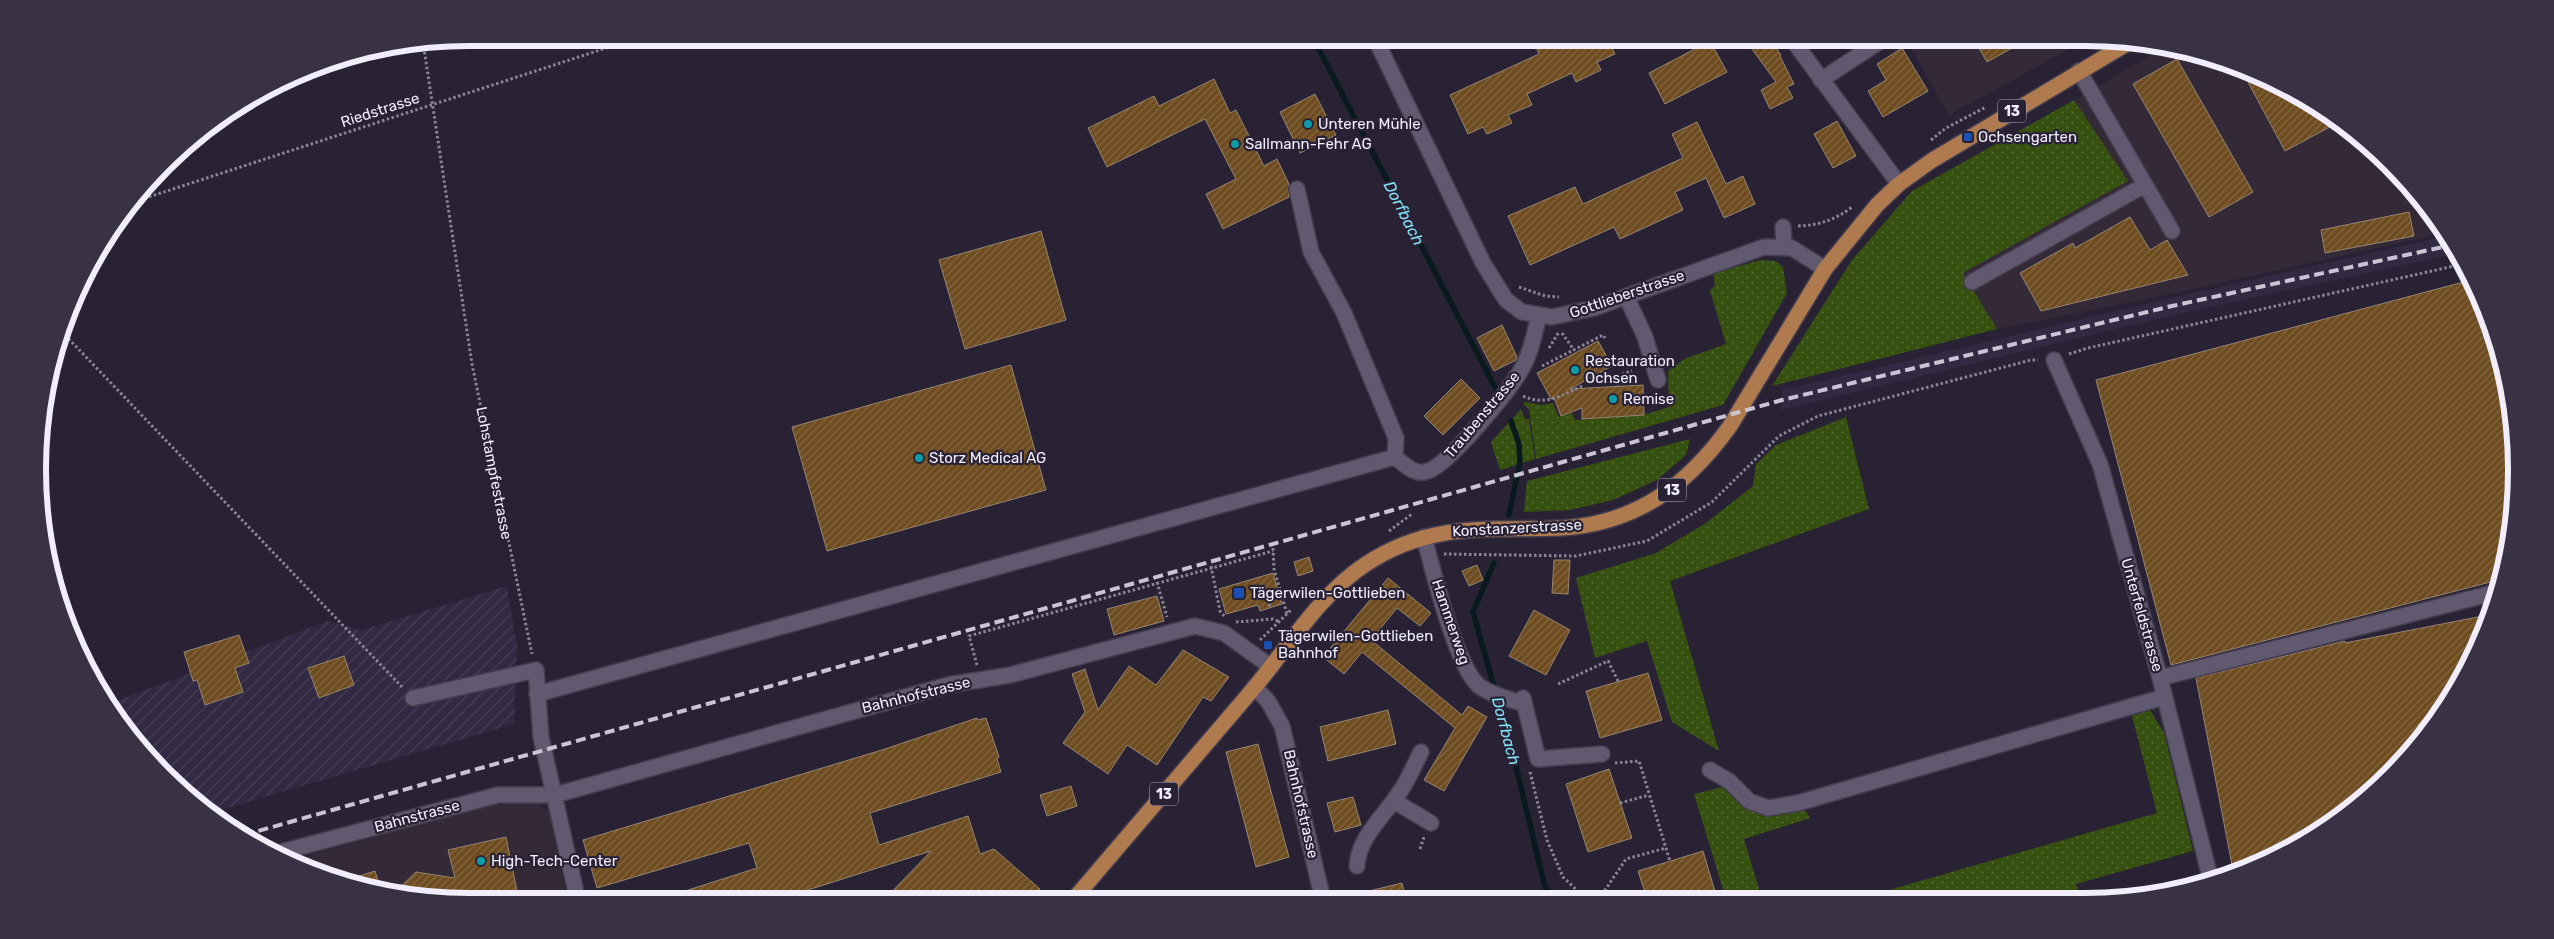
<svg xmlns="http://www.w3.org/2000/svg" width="2554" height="939" font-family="Rubik,sans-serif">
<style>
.commercial{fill:#342937}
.industrial{fill:url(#industrial-furrows)}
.built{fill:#322942}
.grass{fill:url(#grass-dots)}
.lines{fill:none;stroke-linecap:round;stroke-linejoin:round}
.stream{stroke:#081a1e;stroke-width:5.5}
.building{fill:url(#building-hatch);stroke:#968571}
.minor-casing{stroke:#433d4d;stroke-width:18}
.major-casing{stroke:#433d4d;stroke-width:18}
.path{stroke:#8a8595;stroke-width:3;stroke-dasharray:2.5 2.5;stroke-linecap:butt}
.minor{stroke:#60596f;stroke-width:15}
.major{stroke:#b07a4f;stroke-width:15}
.rail{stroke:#cac5d3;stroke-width:4;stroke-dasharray:10 5;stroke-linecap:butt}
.culture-dot{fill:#0f9aa8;stroke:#292235;stroke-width:2}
.transit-dot{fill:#1a4fb4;stroke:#292235;stroke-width:2}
.labels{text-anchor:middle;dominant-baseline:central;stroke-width:4.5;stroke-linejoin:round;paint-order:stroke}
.shield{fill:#292235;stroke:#b5b0bf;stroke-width:1}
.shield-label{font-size:14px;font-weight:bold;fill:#f1edfa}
.street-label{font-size:15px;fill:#f1edfa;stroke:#292235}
.poi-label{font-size:15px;fill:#f1edfa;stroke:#292235;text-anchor:start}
.water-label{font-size:16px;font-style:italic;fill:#84e2f7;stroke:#292235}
.rim{fill:none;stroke:#f1edfa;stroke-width:6}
</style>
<defs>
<pattern id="industrial-furrows" width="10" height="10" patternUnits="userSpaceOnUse" patternTransform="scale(1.25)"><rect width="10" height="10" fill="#322942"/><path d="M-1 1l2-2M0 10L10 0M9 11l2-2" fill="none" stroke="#463e55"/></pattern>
<pattern id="grass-dots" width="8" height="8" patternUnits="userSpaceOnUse" patternTransform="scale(1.25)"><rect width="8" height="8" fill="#35500f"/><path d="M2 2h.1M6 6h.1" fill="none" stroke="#536a33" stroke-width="1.8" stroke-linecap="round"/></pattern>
<pattern id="building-hatch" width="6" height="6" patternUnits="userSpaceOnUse" patternTransform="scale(1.25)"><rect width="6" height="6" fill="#6e4c20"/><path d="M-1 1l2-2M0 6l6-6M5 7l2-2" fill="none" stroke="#836641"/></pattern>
</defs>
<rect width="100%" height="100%" fill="#292235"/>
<path class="commercial" d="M1905,38h185l-141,77z
M2163,48l33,4 79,30 72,45 62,57 35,49 -273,61 -174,35 -34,-56 165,-92 -54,-81z
M535,801l14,11 19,89h-99l-111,-14 -61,-28 182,-52z"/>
<path class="industrial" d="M507,586l10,60 -3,78 -304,89 -46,-38 -56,-71 220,-83 34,9z"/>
<path class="built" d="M2446,236l13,17 -285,62 -393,95 2,-20 388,-92z"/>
<path class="grass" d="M2074,100l54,81 -165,92 34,56 -225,57 80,-126 60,-69z
M1760,260l16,1 7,6 4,26 -64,112 -187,54 -7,-50 -6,-5 2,-2 16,3 12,-2 6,14 13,-4 3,7 69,-5 25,-8 -1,-36 16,-12 42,-15 -16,-53 5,-6 -2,-11z
M1521,409l4,10h4l6,40 -35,11 -9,-28z
M1846,417l23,92 -199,72 49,170 -47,-29 -25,-81 -52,17 -19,-80 80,-25 50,-30 47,-37 3,-22 20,-19z
M1690,439l-4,16 -29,25 -44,20 -43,10 -46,2 3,-31z
M2150,710l14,23 29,118 -117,33 5,14h-220l296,-85 -25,-97z
M1723,787l24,20 15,7 43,-4 5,8 -66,21 18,60h-36l-32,-105z"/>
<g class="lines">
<path class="stream" d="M1313,38l183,351
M1509,515l11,-53 -1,-18 -8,-23
M1494,563l-21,49 40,142 32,133 11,12"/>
</g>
<path class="building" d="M1543,38h64l8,16 -18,8 4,8 -25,12 -4,-9 -45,21 5,11 -24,10 4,8 -25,11 -4,-7 -15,7 -18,-39 89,-41 -5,-12z
M1744,38h25l12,17 -1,1 14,28 -7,3 6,11 -23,11 -9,-19 15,-8z
M1973,38h57l-43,24z
M1710,41l17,31 -62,32 -16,-31z
M1902,48l26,43 -45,26 -15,-26 18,-11 -9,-16z
M2177,59l76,133 -44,25 -76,-133z
M2241,69l34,13 64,40 -54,29z
M1214,79l16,34 6,-3 28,56 13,-7 12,25v13l-66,32 -17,-35 30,-15 -31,-60 -98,48 -19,-39 66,-32 5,10z
M1315,94l21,41 -36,18 -20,-41z
M1837,121l19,35 -23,12 -19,-34z
M1697,122l29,62 17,-8 12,28 -31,14 -18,-40 -31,14 8,18 -63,29 -6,-12 -84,38 -22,-49 67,-29 8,17 100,-46 -11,-24z
M2409,212l5,24 -89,17 -4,-23z
M2130,217l20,33 17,-10 21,35 -147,36 -21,-38 53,-30 2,5z
M1041,231l25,89 -101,29 -26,-89z
M2471,280l22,50 20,83 3,84 -14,82 -331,86 -75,-285z
M1502,325l15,32 -1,3 -22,11 -17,-33z
M1598,341l14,25 -42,23 73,-4 1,30 -62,4v-11l-21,8 -7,-18 -3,1 -14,-26z
M1011,365l35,125 -219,61 -35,-124z
M1461,379l19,19 -37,37 -19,-19z
M1309,557l4,14 -15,5 -4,-14z
M1554,560h16l-2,34 -16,-1z
M1477,565l6,15 -14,6 -7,-15z
M1273,573l9,31 -22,7 -2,-6 -32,9 -7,-25z
M1388,578l43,35 -11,13 -23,-18 -26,32 91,75 6,-9 19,11 -43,74 -20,-11 31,-52 -93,-76 -18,22 -21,-17z
M1157,596l7,25 -50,14 -7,-26z
M1534,610l36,20 -24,45 -37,-19z
M2488,615l-30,71 -88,108 -95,63 -42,13 -37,-192 149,-37v2z
M239,635l10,28 -14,5 8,24 -38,13 -8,-25 -4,1 -9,-29z
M1183,650l46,27 -18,24 -8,-4 -46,68 -30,-20 -19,29 -45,-31 22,-31 -13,-38 13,-5 13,41 31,-44 27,19z
M344,656l10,29 -35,13 -11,-30z
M1648,673l14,47 -62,18 -14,-47z
M1388,710l8,34 -68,17 -8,-34z
M977,718l1,2 8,-2 13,39 -2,2 4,13 -131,41 9,32 89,-29 12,38 14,-5 46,40 -9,11 -148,1 48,-50 -158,50h-109l-1,-3 94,-30 -8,-25 -152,45 -14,-48 299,-90z
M1258,744l31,113 -33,10 -30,-115z
M1609,769l23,69 -44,14 -22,-68z
M1071,786l6,20 -30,10 -7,-21z
M1353,797l8,28 -26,7 -8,-29z
M506,837l13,64 -49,1 -75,-10 21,-20 39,6 -7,-28z
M1703,851l13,44 -14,4h-55l-9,-28z
M375,871l6,19 -23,-3 -14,-6z
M1402,883l4,16 -49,1v-6z"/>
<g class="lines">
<g class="minor-casing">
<path id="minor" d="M1375,38l108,225 23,37 16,12 30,5 42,-9 170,-61 28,1 33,21
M1791,38l108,146
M2079,71l93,160
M1821,80l64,-42
M1297,189l14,63 33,61 52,125 -1,19
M1783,227l1,19
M1972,282l173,-97
M1626,296l19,41 13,43
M2054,360l46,104 60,214 50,199
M1395,457c10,8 20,19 33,14 21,-7 81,-80 93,-101 10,-16 13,-36 18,-54
M1424,537c9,33 31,126 54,148 12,10 32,14 46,19
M2160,678l337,-86
M1254,687l14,14 14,25 41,174
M537,694l858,-237
M413,698l123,-28 5,67 37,164
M1523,698l15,61 64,-5
M1710,770l19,11 20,20 19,7 30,-5 366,-106
M1394,801l37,22
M281,852l217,-57h57l393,-110 62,-10 185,-49 29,7 47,34
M1357,866c1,-28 27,-50 42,-73 9,-12 15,-28 22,-41"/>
</g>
<g class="major-casing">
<path id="major" d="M1073,900c60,-71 121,-141 181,-212 35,-42 66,-94 112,-124 65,-43 122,-33 195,-36 75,-4 127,-43 169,-102l95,-157 52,-64 22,-21 32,-23 197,-118"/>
</g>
<path class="path" d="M423,42l49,322 60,290
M1931,140l15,-12 40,-21
M130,203l507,-165
M1798,226c22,-1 37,-6 54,-19
M1519,287l26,9 14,1
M1562,333l12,17
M65,335l337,352
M1549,348l10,-16
M2069,354l19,-6 375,-84
M1542,366l61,-31 2,3
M1616,376l2,11
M1598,382l34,-11
M1523,396c22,10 38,0 59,-10
M1389,531l23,-17
M1273,548l1,21 13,45
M1444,554l132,2 71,-15 65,-39 67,-66 39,-20 213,-56h7
M1211,566l9,45 4,5
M1157,582l10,35
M1269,604l1,4
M1236,622l37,-3 7,3
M1260,640l31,-30
M977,665l-8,-29 304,-85
M1558,684l50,-23 10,20
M1615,763l24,-2 31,100
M1530,772l17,68 16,37 23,22
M1620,803l29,-8
M1420,849l4,-12
M1599,899l27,-40 40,-11"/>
<use href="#minor" class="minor"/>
<use href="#major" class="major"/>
<path class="rail" d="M244,835l1538,-435 390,-94 280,-61"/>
</g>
<g class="culture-dot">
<circle cx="1308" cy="124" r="5"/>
<circle cx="1235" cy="144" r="5"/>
<circle cx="1575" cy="370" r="5"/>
<circle cx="1613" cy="399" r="5"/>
<circle cx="919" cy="458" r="5"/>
<circle cx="481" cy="861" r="5"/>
</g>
<g class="transit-dot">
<rect x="1963" y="132" width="10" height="10" rx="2.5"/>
<rect x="1233" y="587" width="12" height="12" rx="2.5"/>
<rect x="1263" y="640" width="10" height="10" rx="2.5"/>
</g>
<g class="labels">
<g class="shield">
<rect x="1998" y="99.5" width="28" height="23" rx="4"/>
<rect x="1658" y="478.5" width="28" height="23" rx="4"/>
<rect x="1150" y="782.5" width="28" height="23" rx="4"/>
</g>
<g class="shield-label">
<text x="2012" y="111">13</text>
<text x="1672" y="490">13</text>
<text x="1164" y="794">13</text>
</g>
<g class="street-label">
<text transform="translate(380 110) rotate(-18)">Riedstrasse</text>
<text transform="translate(1627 294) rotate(-19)">Gottlieberstrasse</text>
<text transform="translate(1482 415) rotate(-50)">Traubenstrasse</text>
<text transform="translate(494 473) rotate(79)">Lohstampfestrasse</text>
<text transform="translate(1517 528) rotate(-3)">Konstanzerstrasse</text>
<text transform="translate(2142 615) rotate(74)">Unterfeldstrasse</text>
<text transform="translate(1451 622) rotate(71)">Hammerweg</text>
<text transform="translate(916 695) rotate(-14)">Bahnhofstrasse</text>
<text transform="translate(1301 804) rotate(77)">Bahnhofstrasse</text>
<text transform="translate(417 816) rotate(-15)">Bahnstrasse</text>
</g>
<g class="poi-label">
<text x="1318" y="124">Unteren Mühle</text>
<text x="1978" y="137">Ochsengarten</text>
<text x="1245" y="144">Sallmann-Fehr AG</text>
<text x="1585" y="361">Restauration<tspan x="1585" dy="17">Ochsen</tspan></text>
<text x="1623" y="399">Remise</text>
<text x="929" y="458">Storz Medical AG</text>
<text x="1250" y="593">Tägerwilen-Gottlieben</text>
<text x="1278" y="636">Tägerwilen-Gottlieben<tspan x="1278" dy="17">Bahnhof</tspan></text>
<text x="491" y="861">High-Tech-Center</text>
</g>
<g class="water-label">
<text transform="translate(1404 213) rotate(63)">Dorfbach</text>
<text transform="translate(1506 731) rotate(75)">Dorfbach</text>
</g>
</g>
<path d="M0 0H2554V939H0ZM469 46H2085A423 423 0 0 1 2508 469V470A423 423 0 0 1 2085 893H469A423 423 0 0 1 46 470V469A423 423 0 0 1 469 46Z" fill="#393245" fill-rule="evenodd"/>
<path class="rim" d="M469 46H2085A423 423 0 0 1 2508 469V470A423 423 0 0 1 2085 893H469A423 423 0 0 1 46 470V469A423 423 0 0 1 469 46Z"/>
</svg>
